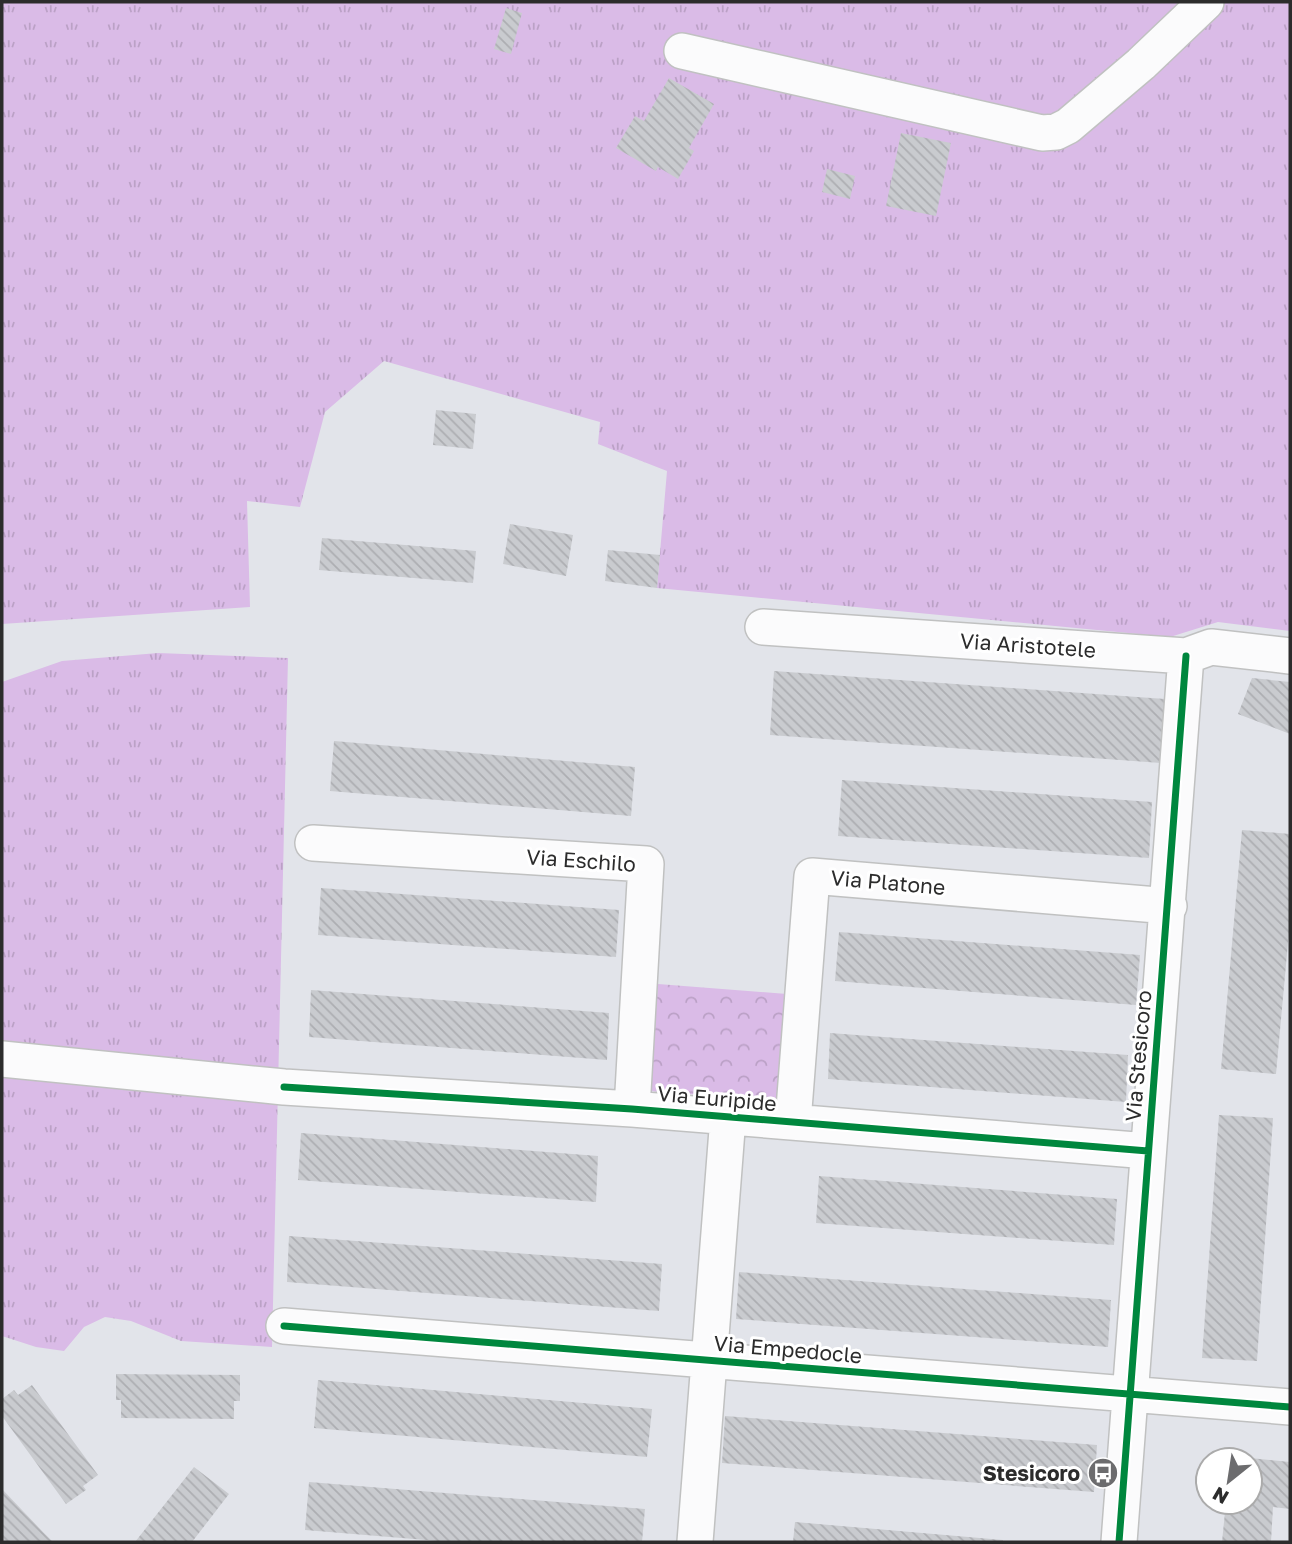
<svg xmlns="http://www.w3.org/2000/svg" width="1292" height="1544" font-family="'Golos Text',sans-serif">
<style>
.grass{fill:url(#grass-tufts)}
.forest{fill:url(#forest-crowns)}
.building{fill:url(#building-back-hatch)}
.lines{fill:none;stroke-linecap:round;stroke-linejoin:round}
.minor-casing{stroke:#c0c1c1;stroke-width:38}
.minor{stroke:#fbfbfc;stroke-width:35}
.cycleway-casing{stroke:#fff;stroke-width:11}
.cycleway{stroke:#00873e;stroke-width:7}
.labels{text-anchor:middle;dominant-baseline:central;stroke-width:6;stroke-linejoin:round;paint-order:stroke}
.street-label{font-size:21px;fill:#2c2c2c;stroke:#fff}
.poi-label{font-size:21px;font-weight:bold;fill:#2c2c2c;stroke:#fff;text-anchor:end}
</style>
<defs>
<pattern id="grass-tufts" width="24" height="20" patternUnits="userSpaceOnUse" patternTransform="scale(1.75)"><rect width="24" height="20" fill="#dabbe7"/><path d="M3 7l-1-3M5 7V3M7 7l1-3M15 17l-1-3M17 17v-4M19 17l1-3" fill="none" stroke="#bba1c6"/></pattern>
<pattern id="forest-crowns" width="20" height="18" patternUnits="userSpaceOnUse" patternTransform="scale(1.75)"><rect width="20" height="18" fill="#dabbe7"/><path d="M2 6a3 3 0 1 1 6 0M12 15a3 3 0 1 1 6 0" fill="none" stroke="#bba1c6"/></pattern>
<pattern id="building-back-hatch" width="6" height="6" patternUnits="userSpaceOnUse" patternTransform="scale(1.75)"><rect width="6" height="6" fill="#c9cbcf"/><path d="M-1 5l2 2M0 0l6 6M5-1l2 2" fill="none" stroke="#adaeb2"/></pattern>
</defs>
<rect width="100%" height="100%" fill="#e2e4ea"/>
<path class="grass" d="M2,2h1288v629l-72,-9 -48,15 -513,-49 10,-117 -69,-27 2,-22 -216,-61 -59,51 -25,95 -53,-6 3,106 -248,17z
M158,653l130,5 -16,689 -91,-6 -50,-20 -26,-4 -21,10 -20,24 -28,-4 -34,-11v-654l60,-21z"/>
<path class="forest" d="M658,984l129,10 -8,107 -129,-10z"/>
<path class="building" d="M506,8l16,5 -11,41 -17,-5z
M669,78l45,26 -25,44 5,3 -16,28 -20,-12 -2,4 -40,-23 19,-32 9,5z
M901,133l50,10 -15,73 -50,-10z
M827,169l28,7 -5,23 -28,-7z
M436,410l40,4 -3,35 -40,-4z
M510,524l63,11 -7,41 -63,-12z
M322,538l154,13 -3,32 -154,-13z
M608,550l52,5 -3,33 -52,-7z
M774,671l391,28 -4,64 -391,-28z
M1252,678l38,4v52l-52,-20z
M334,741l301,26 -4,49 -301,-25z
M842,780l310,22 -3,56 -311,-22z
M1242,830l48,4v87l-14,153 -55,-5z
M321,888l298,22 -3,47 -298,-22z
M839,932l301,23 -4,50 -301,-24z
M311,990l298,23 -2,47 -298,-23z
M830,1033l298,22 -2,47 -298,-23z
M1219,1115l54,3 -16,243 -55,-3z
M301,1133l297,23 -2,46 -298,-22z
M819,1176l298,23 -3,46 -298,-22z
M289,1236l373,28 -3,47 -372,-29z
M739,1272l372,28 -3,47 -372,-28z
M116,1374l124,1v26h-6v18l-113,-1v-18h-5z
M318,1380l334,29 -5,48 -333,-29z
M32,1385l66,90 -15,11 3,4 -20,14 -64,-88v-17l12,-9 4,5z
M725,1416l372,29 -3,47 -372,-29z
M1250,1458l40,4v47l-17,-2 -2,35h-49l4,-40h24z
M194,1467l35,27 -37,48h-57z
M309,1482l336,27 -3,33h-192l-145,-12z
M2,1489l40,42 11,11h-51z
M795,1522l208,18v2h-210z"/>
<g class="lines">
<g class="minor-casing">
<path id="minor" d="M682,51l360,82 14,-1 12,-6 73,-62 65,-62
M763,627l423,29 25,-9 79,9
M313,843l333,21 -14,245
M2,1059l282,28 348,22 516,42
M793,1122l19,-246 357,30
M284,1326l1006,81
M695,1542l33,-425
M1119,1542l67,-886"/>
</g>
<use href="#minor" class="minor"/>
<g class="cycleway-casing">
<path id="cycleway" d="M284,1087l348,22 516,42
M284,1326l1006,81
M1119,1542l67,-886"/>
</g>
<use href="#cycleway" class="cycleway"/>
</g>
<defs>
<g id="bus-disc" transform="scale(1.575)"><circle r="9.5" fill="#6c6c6e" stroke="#fff"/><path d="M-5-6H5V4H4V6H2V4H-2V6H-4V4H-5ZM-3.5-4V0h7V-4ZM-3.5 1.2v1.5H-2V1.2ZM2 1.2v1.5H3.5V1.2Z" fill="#fff"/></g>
</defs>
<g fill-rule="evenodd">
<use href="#bus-disc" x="1103" y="1473"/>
</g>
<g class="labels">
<g class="street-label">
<text transform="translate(1028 645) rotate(4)">Via Aristotele</text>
<text transform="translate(581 860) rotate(4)">Via Eschilo</text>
<text transform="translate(888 882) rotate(5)">Via Platone</text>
<text transform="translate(1138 1056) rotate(-85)">Via Stesicoro</text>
<text transform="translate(717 1098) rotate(5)">Via Euripide</text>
<text transform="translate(788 1349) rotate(5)">Via Empedocle</text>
</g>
<g class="poi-label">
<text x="1080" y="1473">Stesicoro</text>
</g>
</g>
<rect width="1292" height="1544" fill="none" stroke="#2c2c2c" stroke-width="7"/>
<g transform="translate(1229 1481) rotate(210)"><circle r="33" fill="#ffffff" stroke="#ababab" stroke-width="2"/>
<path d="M0-5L12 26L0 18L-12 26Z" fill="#6c6c6e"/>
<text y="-10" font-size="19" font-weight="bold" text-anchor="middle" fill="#2c2c2c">N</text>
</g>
</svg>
